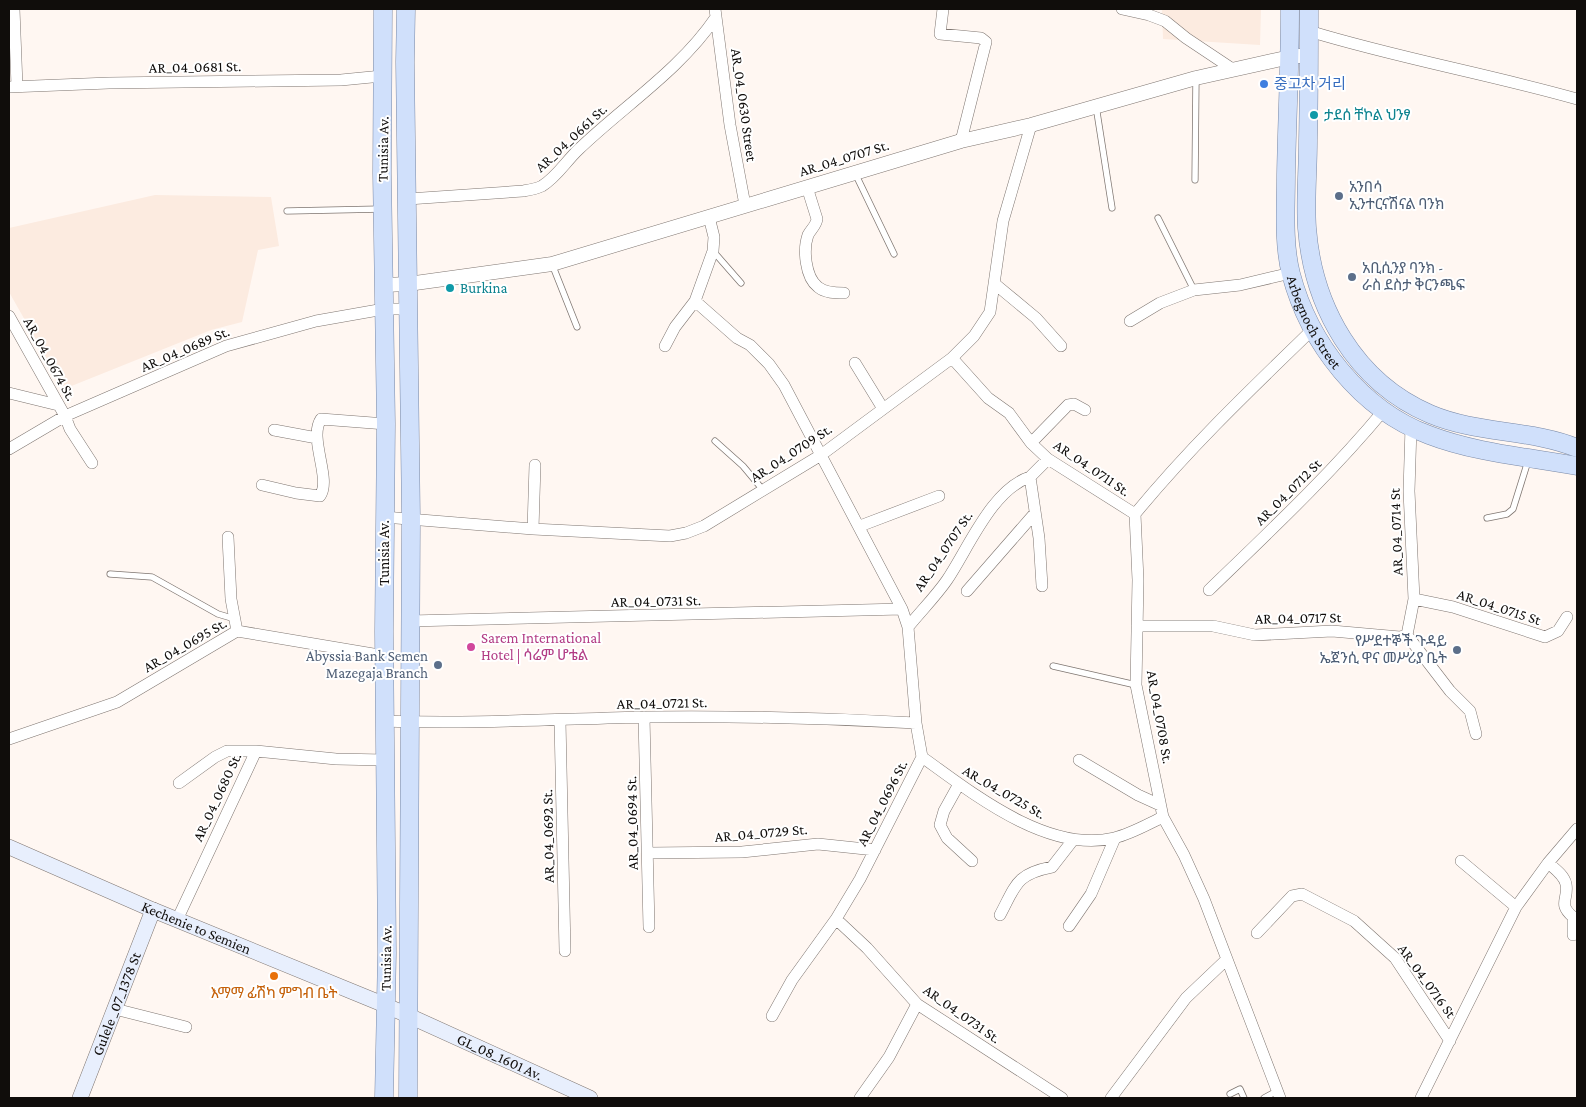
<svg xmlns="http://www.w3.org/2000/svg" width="1586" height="1107" font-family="'Crimson Pro','Noto Sans Ethiopic','Noto Sans KR',serif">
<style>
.built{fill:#fcebe0}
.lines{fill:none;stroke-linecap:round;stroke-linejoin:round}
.service-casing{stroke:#7f7671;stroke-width:7}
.minor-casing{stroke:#7f7671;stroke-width:12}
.tertiary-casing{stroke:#7f7671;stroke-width:15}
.secondary-casing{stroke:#7f7671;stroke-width:16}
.primary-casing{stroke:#7988a5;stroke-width:19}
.service{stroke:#fff;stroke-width:5.5}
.minor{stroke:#fff;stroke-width:11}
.tertiary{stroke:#fff;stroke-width:14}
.secondary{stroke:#e8effd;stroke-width:15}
.primary{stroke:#d0e0fb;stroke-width:18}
.shop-dot{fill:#3f7fe0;stroke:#fff;stroke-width:2}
.culture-dot{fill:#0f9aa8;stroke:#fff;stroke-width:2}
.service-dot{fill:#5c6f8a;stroke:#fff;stroke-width:2}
.hotel-dot{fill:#d1479c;stroke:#fff;stroke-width:2}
.food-dot{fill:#e8710a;stroke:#fff;stroke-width:2}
.labels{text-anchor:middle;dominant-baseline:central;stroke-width:4;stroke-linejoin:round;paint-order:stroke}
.street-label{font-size:15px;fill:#100d0b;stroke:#fff}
.shop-label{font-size:15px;fill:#366cbe;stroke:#fff;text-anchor:start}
.culture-label{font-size:15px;fill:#0d838f;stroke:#fff;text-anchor:start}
.service-label{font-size:15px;fill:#4e5e75;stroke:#fff;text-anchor:start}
.hotel-label{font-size:15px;fill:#b23c85;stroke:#fff;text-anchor:start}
.food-label{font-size:15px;fill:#c56008;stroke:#fff}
</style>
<rect width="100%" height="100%" fill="#fff7f2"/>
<path class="built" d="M1162,9h99l-1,36 -97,-6z
M155,195l116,2 8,49 -21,4 -16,72 -31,8 -147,59 -55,-97v-64z"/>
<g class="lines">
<g class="service-casing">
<path id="service" d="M1096,106l16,102
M855,173l39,81
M1195,180l1,-102
M287,211l94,-2
M1158,218l36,72
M713,251l28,32
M552,264l25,63
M715,441l28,25 20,24
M1487,518l20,-4 6,-5 15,-48
M110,574l42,3 66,37 17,5
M1053,666l83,19
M1230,1094l10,-5 4,9
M1264,1098l13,-7"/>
</g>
<g class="minor-casing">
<path id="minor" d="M14,9l3,77
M715,9l15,116 15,80
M943,9l-3,25 41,4 5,4 -25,99
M1122,9l27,6 16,6 21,17 48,32
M1309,31c88,27 180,43 268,68
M9,87l100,-4 232,-3 41,-4
M807,187l10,32c-1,7 -6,10 -9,16 -5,14 -3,42 10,52 7,6 18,6 26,6
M408,199l115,-8c6,-1 13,-2 19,-5 15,-9 24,-25 37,-37 46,-44 101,-79 137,-132
M995,284l41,34 25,28
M695,301l42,37 13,7 19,19 15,21 118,224 6,18 8,96 6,34 -62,122 -24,40 -44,61 -20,36
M9,316l56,100 5,13 22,34
M1130,321l30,-18 34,-13 46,-5 51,-12
M665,346l10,-19 20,-26 18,-50 1,-14 -5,-20
M952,358l36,40 21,15 22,30 17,16 87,55
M855,363l27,44
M9,393l49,12
M274,430l43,8
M1031,443l37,-38 6,-1 11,6
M9,449l56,-33 161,-70 90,-25 68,-12h25
M262,485l34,8 24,3c12,-17 -12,-58 1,-77l65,5
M384,517l149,12 137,7 16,-3 18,-7 117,-71 131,-97 22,-22 16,-24 13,-91 28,-96
M860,526l79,-30
M533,529l2,-64
M228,537l3,62 6,32
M1042,586l-3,-48 -9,-61 18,-18
M1209,590c60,-58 121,-115 175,-180
M967,591l68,-78
M1414,599l39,8 92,30 13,-6 9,-14
M410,621l492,-12
M1137,626h76l42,9 77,-4 68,6 7,-2 7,-36 -5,-108 2,-64
M908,627c13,-16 28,-31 39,-47 21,-31 45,-91 83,-103
M1407,635l43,56 20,20 6,23
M644,717l5,210
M384,721c88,3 175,-2 263,-4 90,-1 179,1 269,6
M560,721l5,230
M9,739l108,-37 120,-71 148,25
M922,757c50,36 126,97 192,81 17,-4 34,-14 49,-21
M1079,760l59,35 22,10
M179,783l36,-26 12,-6h29
M959,784l-15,27 -4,14 7,13 25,23
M649,853l93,-1 76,-8 57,6
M1461,861l55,46
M1548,863c7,6 16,12 18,21 3,16 -9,19 7,33v18
M1000,915c16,-30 16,-41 52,-48l21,-27
M836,919l31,29 50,56 145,94
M177,920l79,-169 80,8 48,1
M1069,926l22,-32 24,-56
M1257,933l35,-37 10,-2 52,27 41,37 55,83
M115,1009l71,18
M860,1098l29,-41 28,-53
M1111,1098l75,-100 40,-38
M1280,1098l-76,-199 -20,-44 -21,-38 -27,-132 2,-105 -3,-66c55,-67 116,-125 178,-185
M1421,1098l95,-191 32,-44 29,-34"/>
</g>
<g class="tertiary-casing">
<path id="tertiary" d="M384,285l24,-1 144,-20 409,-123 70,-16 165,-47 94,-21 18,-2"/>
</g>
<g class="secondary-casing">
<g id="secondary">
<path id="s1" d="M9,847l144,63 232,95 205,93"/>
<path id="s2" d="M80,1098l73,-188"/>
</g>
</g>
<g class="primary-casing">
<g id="primary">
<path d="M383,9l-1,164 4,251 -2,208 3,321 -3,145"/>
<path d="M406,9l-1,53 6,457 -3,579"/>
<path id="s3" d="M1290,9c0,55 -3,111 -4,166 0,32 -3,68 5,99 18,69 70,136 138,161 47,18 99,22 148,31"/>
<path d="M1309,9c0,44 0,88 -1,132 0,29 -3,59 -1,87 6,79 48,154 123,186 47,20 100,15 147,34"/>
</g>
</g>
<use href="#service" class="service"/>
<use href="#minor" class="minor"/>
<use href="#tertiary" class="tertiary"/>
<use href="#secondary" class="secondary"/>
<use href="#primary" class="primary"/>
</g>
<circle class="shop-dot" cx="1264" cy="84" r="5"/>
<g class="culture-dot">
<circle cx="1314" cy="115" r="5"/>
<circle cx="450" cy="288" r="5"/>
</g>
<g class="service-dot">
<circle cx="1339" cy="196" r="5"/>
<circle cx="1352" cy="277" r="5"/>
<circle cx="1457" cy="650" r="5"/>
<circle cx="438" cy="665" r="5"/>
</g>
<circle class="hotel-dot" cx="471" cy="647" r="5"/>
<circle class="food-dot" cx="274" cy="976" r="5"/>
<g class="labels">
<g class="street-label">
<text transform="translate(195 67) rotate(-1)">AR_04_0681 St.</text>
<text transform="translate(744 105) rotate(82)">AR_04_0630 Street</text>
<text transform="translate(571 138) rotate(-43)">AR_04_0661 St.</text>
<text transform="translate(383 149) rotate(-89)">Tunisia Av.</text>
<text transform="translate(844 158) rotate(-17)">AR_04_0707 St.</text>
<text stroke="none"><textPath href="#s3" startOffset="319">Arbegnoch Street</textPath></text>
<text transform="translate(185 349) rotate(-23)">AR_04_0689 St.</text>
<text transform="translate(50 359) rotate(61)">AR_04_0674 St.</text>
<text transform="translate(791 453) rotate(-33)">AR_04_0709 St.</text>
<text transform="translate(1092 468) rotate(34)">AR_04_0711 St.</text>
<text transform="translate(1288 492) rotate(-45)">AR_04_0712 St</text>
<text transform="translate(1396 532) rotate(-92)">AR_04_0714 St</text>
<text transform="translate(943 551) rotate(-56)">AR_04_0707 St.</text>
<text transform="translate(384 553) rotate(-90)">Tunisia Av.</text>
<text transform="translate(656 601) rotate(-1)">AR_04_0731 St.</text>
<text transform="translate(1499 607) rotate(18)">AR_04_0715 St</text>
<text transform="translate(1298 618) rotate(-1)">AR_04_0717 St</text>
<text transform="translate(185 645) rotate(-30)">AR_04_0695 St.</text>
<text transform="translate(662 703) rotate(-1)">AR_04_0721 St.</text>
<text transform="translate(1160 717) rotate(80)">AR_04_0708 St.</text>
<text transform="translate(1004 792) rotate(30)">AR_04_0725 St.</text>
<text transform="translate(217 797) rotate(-65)">AR_04_0680 St.</text>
<text transform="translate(882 803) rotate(-63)">AR_04_0696 St.</text>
<text transform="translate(632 823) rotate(-91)">AR_04_0694 St.</text>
<text transform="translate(761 833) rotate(-5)">AR_04_0729 St.</text>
<text transform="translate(548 836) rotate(-91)">AR_04_0692 St.</text>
<text stroke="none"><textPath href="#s1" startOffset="204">Kechenie to Semien</textPath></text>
<text transform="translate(386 958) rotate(-89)">Tunisia Av.</text>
<text transform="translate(1427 981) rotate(54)">AR_04_0716 St</text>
<text stroke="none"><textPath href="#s2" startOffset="101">Gulele _07_1378 St</textPath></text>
<text transform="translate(962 1014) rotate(35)">AR_04_0731 St.</text>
<text stroke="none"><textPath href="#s1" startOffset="534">GL_08_1601 Av.</textPath></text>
</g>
<g class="shop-label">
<text x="1274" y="84">중고차 거리</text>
</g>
<g class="culture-label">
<text x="1324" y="115">ታደሰ ቸኮል ህንፃ</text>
<text x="460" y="288">Burkina</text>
</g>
<g class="service-label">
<text x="1349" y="187">አንበሳ<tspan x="1349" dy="17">ኢንተርናሽናል ባንክ</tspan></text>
<text x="1362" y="268">አቢሲንያ ባንክ -<tspan x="1362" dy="17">ራስ ደስታ ቅርንጫፍ</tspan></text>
<text x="1447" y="641" text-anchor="end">የሥደተኞች ጉዳይ<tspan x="1447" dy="17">ኤጀንሲ ዋና መሥሪያ ቤት</tspan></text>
<text x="428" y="656" text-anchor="end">Abyssia Bank Semen<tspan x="428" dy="17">Mazegaja Branch</tspan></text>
</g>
<g class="hotel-label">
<text x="481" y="638">Sarem International<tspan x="481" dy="17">Hotel | ሳሬም ሆቴል</tspan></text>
</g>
<g class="food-label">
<text x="274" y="993">እማማ ፊሽካ ምግብ ቤት</text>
</g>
</g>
<rect width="1586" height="1107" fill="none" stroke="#100d0b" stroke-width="20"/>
</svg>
